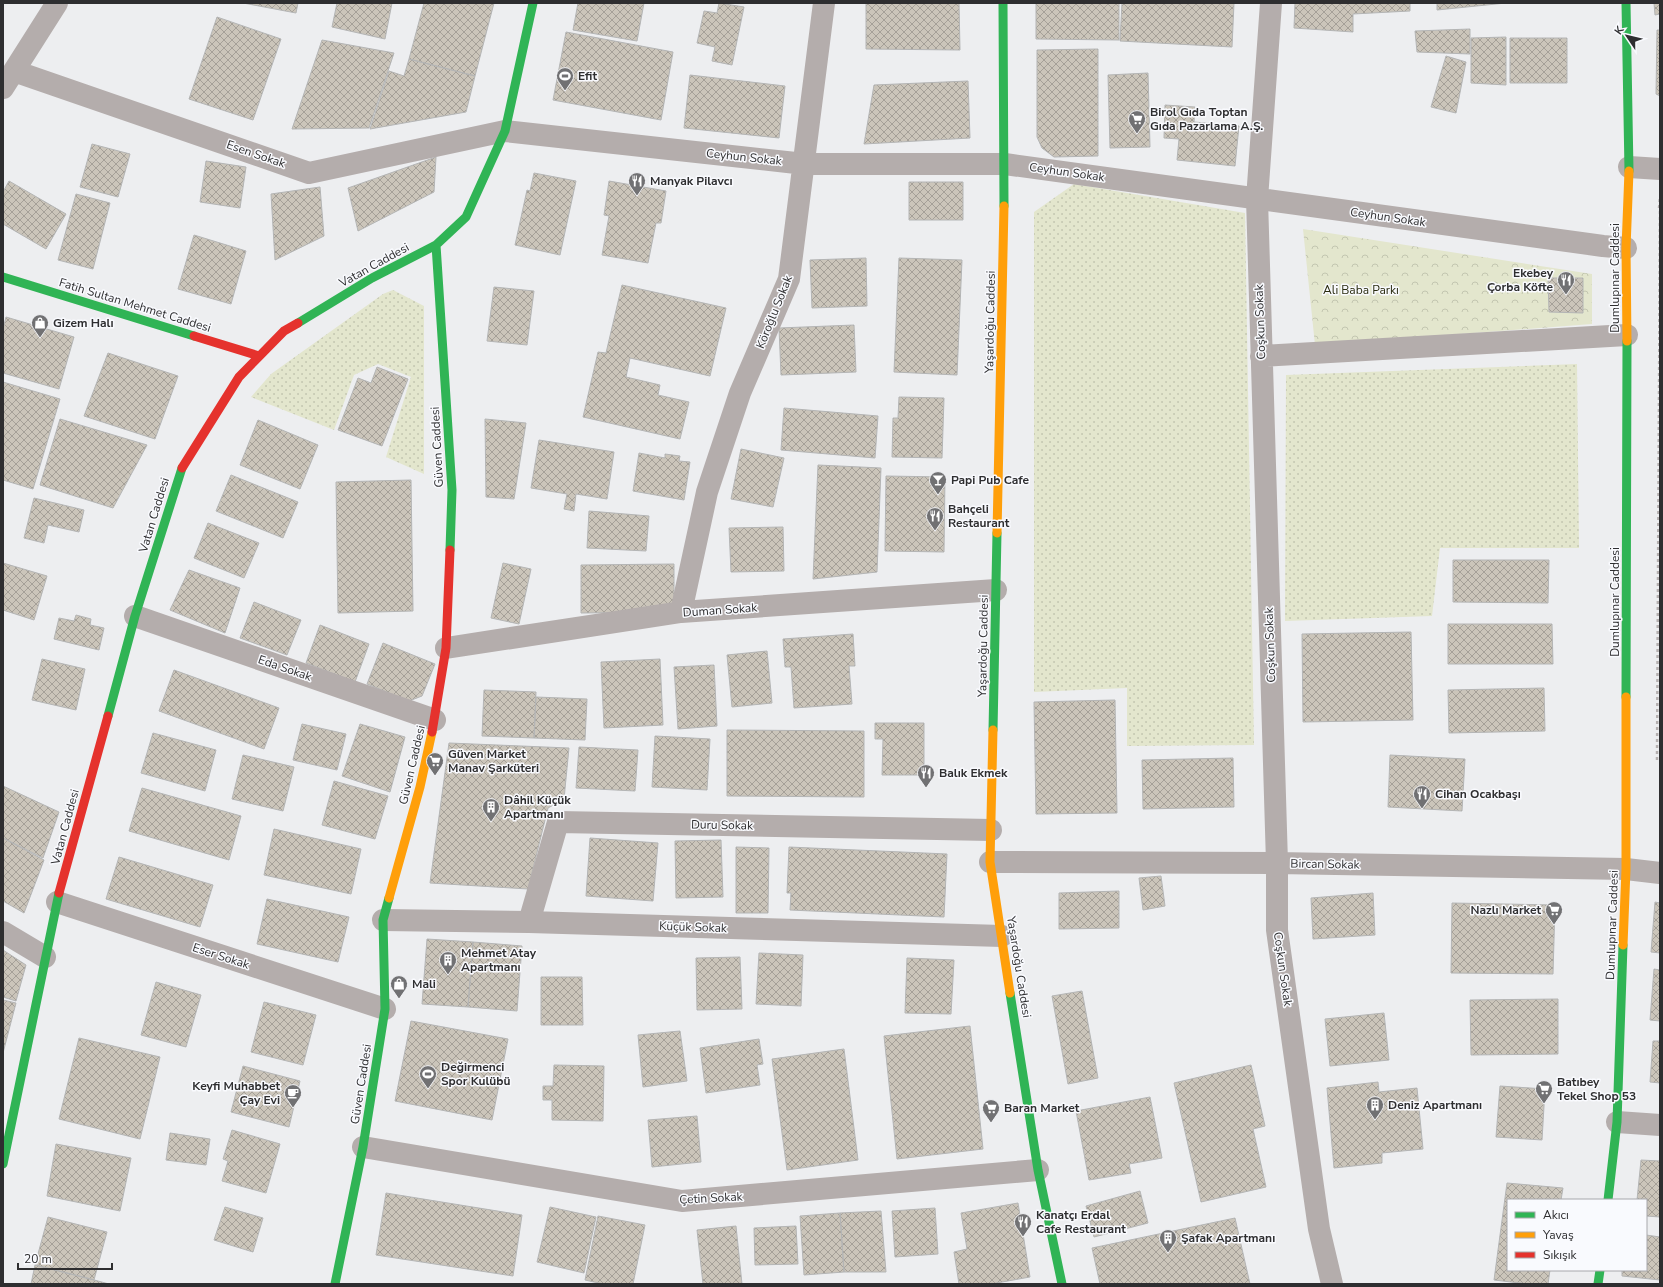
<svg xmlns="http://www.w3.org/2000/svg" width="1663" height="1287" font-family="'Nunito Sans',sans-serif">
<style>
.grass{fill:url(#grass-dots)}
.forest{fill:url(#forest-crowns)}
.building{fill:url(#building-cross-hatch);stroke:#b4b5b5}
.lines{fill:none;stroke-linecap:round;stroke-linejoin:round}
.path{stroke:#b5b0b0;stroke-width:2.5;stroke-dasharray:3 3;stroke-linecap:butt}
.street{stroke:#b4adac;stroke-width:22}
.fast{stroke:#30b455;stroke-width:9}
.slow{stroke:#ff9f0a;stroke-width:9}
.jam{stroke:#e5322d;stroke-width:9}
.labels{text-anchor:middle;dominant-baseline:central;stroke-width:3;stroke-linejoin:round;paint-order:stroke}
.poi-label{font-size:12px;font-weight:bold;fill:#2e2e30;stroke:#f9fafe;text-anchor:start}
.street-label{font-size:12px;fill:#2e2e30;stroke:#f9fafe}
.park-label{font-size:12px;fill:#292b0e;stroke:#f9fafe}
</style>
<defs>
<pattern id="grass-dots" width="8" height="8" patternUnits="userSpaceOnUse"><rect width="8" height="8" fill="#e3e6cd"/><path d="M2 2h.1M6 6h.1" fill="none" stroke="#c3c6b0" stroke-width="1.8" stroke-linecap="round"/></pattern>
<pattern id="forest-crowns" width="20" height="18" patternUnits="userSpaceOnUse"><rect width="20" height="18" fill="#e3e6cd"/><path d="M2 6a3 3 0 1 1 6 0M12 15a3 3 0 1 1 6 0" fill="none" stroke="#c3c6b0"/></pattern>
<pattern id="building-cross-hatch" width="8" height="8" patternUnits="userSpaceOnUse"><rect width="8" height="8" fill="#cbc5ba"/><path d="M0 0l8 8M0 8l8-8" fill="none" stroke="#a5a098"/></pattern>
</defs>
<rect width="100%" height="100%" fill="#edeef0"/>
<path class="grass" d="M1074,184l171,29 9,532 -127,1v-58l-93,4v-480z
M393,290l31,16v168l-38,-17 25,-80 -33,-13 -24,11 -20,55 -83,-33 20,-23 112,-80z
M1577,364l2,184h-139l-8,68 -147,5 1,-246z"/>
<path class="forest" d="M1303,229l289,45v50l-277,21z"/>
<path class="building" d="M243,3h55l-2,10z
M337,3h55l-7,36 -53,-12z
M424,3h70l-19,73 -66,-17z
M578,3h66l-7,38 -64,-11z
M719,3l25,4 -12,58 -20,-4 3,-14 -18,-4 7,-32 13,2z
M866,3h93l1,47 -94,-1z
M1036,3h83v37l-83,-1z
M1122,3h112l-2,44 -112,-6z
M1295,3h115v8l-57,3v18l-59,-4z
M1437,3h69l-69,7z
M1654,3h6v11l-5,1z
M217,17l64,22 -28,81 -64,-21z
M1470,29v25l-53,-2 -2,-21z
M1657,30h3v66l-4,-2z
M566,32l107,20 -12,68 -108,-20z
M1506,37v48l-35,-2v-45z
M1510,38h57v45h-57z
M322,40l72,13 -25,75 -77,1z
M1098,49v107l-44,1 -12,-9 -5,-11v-87z
M1446,56l20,6 -10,51 -25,-6z
M409,59l66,17 -9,36 -96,17 19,-58 15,5z
M1148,73l2,74 -40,1 -2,-73z
M690,75l95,11 -6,52 -95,-10z
M968,81l2,57 -106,6 10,-59z
M1165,105l30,2 -1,15 45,4 -4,40 -58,-6 2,-21 -15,-1z
M92,144l38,10 -12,43 -38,-10z
M436,157l-2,35 -76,39 -10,-43z
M206,161l40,6 -6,41 -40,-6z
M534,173l42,8 -16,74 -45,-10 12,-55 3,1z
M9,181l57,33 -20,35 -43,-25v-32z
M609,181l57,10 -5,32h-5l-8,40 -46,-8 7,-39 -5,-1z
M909,182h54v38h-54z
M320,187l4,49 -49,24 -4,-66z
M76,194l34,9 -17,66 -35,-9z
M194,235l52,16 -15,53 -53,-15z
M866,258l1,48 -55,2 -2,-48z
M899,258l63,2 -5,115 -63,-3z
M1548,278h35v35l-34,-1z
M622,285l104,23 -16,68 -80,-18 -4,19 34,8 -2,10 31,7 -9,37 -97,-22 15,-65 8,1z
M494,287l40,4 -7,54 -40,-4z
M6,317l68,20 -15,52 -56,-16v-44z
M854,325l2,47 -75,3 -2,-47z
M108,353l70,23 -23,63 -71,-23z
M377,367l31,12 -26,67 -44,-16 20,-52 13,5z
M3,382l57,17 -27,90 -30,-9z
M899,397l45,1 -2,60 -50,-1 1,-39h5z
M784,408l94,8 -3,42 -94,-8z
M60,419l87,26 -34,63 -73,-23z
M485,419l41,4 -12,76 -28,-2z
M258,420l60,25 -18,44 -60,-24z
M539,440l75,12 -7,47 -31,-5 -2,17 -10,-2 3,-15 -36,-6z
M741,449l43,9 -11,49 -42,-8z
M639,453l26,5v-4l15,2 -1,5 11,1 -6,38 -51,-9z
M818,465l63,3 -4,104 -64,7z
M231,475l67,27 -15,36 -67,-27z
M886,476l59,1 -1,75 -59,-1z
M411,480l2,131 -75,2 -2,-131z
M34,498l50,12 -5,22 -31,-7 -4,18 -20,-5z
M589,511l60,5 -3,35 -59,-3z
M208,523l51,20 -15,35 -50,-20z
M783,527l1,44 -53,1 -2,-44z
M1453,560h96l-1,43 -95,-1z
M3,563l44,13 -13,44 -31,-10z
M503,563l28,6 -12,55 -28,-6z
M674,564v48l-93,1v-48z
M189,570l51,18 -15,45 -55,-23z
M254,602l47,18 -14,35 -47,-17z
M76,615l15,4 -1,6 14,3 -5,22 -45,-11 5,-21 15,3z
M1448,624h104l1,40h-105z
M320,625l49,19 -14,38 -49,-19z
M1411,632l2,88 -110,2 -1,-88z
M853,634l2,32h-6l3,38 -58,4 -3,-41h-6l-2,-28z
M383,643l52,21 -13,32 -13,5 -42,-17z
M767,651l5,52 -40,4 -5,-52z
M42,659l43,10 -9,41 -44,-10z
M660,659l3,66 -59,3 -3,-66z
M714,665l3,61 -39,3 -4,-62z
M174,670l105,38 -15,41 -105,-38z
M1544,688l1,43 -96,2 -1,-43z
M484,690l52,2 -2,46 -52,-2z
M536,697l51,2 -2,41 -51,-2z
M1115,700l2,113 -81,1 -2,-112z
M875,723h49v52h-42l1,-36h-8z
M302,724l44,10 -9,36 -44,-10z
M360,724l45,13 -15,55 -48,-16z
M727,730l137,1v66l-137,-1z
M153,733l63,17 -11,41 -64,-18z
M655,736l55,3 -3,51 -55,-3z
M449,743l120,5 -5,51 -16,9 -20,81 -98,-6z
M579,747l59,3 -3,41 -59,-3z
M243,755l51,12 -11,44 -51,-12z
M1390,755l75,4 -3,52 -74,-4z
M1233,758l1,49 -91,2 -1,-49z
M334,781l54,15 -13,43 -53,-14z
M3,786l56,26 -16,46 -40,-20z
M142,788l99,28 -12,44 -100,-29z
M274,829l87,20 -10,45 -87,-19z
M3,838l41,22 -20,53 -21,-12z
M590,838l68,5 -5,58 -67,-5z
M721,840l2,57 -47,1 -1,-57z
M736,847l33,1 -1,65h-32z
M789,847l158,7 -3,63 -154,-7 1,-17h-4z
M119,857l94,28 -13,42 -94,-28z
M1161,876l4,30 -22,4 -4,-32z
M1119,891v37l-60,1v-36z
M1373,893l2,42 -62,4 -2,-41z
M267,899l82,18 -11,45 -81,-18z
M1655,902l5,1v50l-9,-1z
M1452,903l103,2 -2,69 -102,-1z
M427,939l46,3 -5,65 -46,-3z
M473,942l49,4 -5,65 -49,-4z
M3,950l23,15 -10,36 -13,-4z
M759,953l44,2 -2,51 -45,-2z
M740,957l2,52 -45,1 -1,-52z
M907,958l47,2 -3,54 -46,-1z
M1654,969l6,1v51l-10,-1z
M541,977h41l1,48h-42z
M156,982l45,13 -15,52 -45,-12z
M1082,991l16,87 -30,6 -16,-88z
M1558,999v55l-87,1 -1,-55z
M3,1000l13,3 -13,50z
M264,1002l52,13 -13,50 -52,-13z
M1384,1013l5,47 -59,6 -5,-47z
M411,1021l97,18 -16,81 -97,-19z
M970,1026l13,123 -86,10 -13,-123z
M680,1031l7,50 -44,6 -5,-52z
M79,1038l81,19 -20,82 -81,-20z
M759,1039l4,25 -6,1 3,20 -54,8 -6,-45z
M1653,1041h7v42l-10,-1z
M844,1049l14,111 -71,10 -15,-111z
M554,1065l50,1 -1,55 -51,-1v-20h-9v-14h10z
M1251,1065l14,61 -12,3 13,58 -65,15 -27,-119z
M243,1066l57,15 -11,46 -58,-15z
M1378,1082l1,10 38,-4 6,61 -41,4v10l-48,5 -7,-80z
M1500,1086l45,3 -3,51 -46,-3z
M1150,1097l12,61 -33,6 2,9 -42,7 -13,-69z
M697,1116l4,46 -49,5 -4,-47z
M232,1130l48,14 -14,49 -44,-12 6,-20 -5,-2z
M170,1133l40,6 -4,26 -40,-5z
M56,1144l75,14 -11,53 -73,-15z
M1641,1160l19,1v56l-14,-1v-16h-9z
M1507,1183l56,5 -2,12h-53v70h42l-2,14h-20l-34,-4z
M1140,1191l8,32 -54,14 -8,-31z
M386,1193l136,22 -9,61 -137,-21z
M1018,1203l12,74 -39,7h-32l-5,-32 13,-3 -6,-36z
M225,1207l38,11 -10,34 -39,-12z
M550,1207l46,10 -12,56 -47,-11z
M935,1208l3,46 -43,3 -3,-46z
M881,1211l5,61h-42l-4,-59z
M840,1213l4,59 -40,3 -4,-59z
M598,1216l47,9 -12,59h-30l-18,-4z
M48,1217l59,15 -13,48 -59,-15z
M1235,1218l15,66h-150l-8,-36z
M736,1226l6,58h-39l-6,-54z
M796,1226l2,38 -43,1 -1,-37z
M1646,1235l14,2v43l-38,-4v-6h24z
M35,1265l52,13 22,6h-78z"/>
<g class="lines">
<path class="path" d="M1659,208l1,-11
M1657,760l3,-552"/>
<path class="street" d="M1271,3l-14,196 20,664v67l42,299 13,55
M14,71l295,102 196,-42 300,33h200l598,82 23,2
M3,88l54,-85
M1629,167l31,2
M1261,356l366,-21
M681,612l26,-120 33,-99 49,-114 35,-276
M135,616l300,104
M446,648l235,-36 315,-22
M990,862l287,1 349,6 34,4
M57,902l328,107
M383,920l146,2 473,14
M529,922l29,-100 433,8
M3,932l42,25
M1617,1122l43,3
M363,1147l319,54 356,-31"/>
<path class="fast" d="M1003,3l1,203
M1626,3l3,168
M436,245l16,245 -2,60
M3,277l191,59
M298,323l74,-45 64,-33 30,-28 39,-86 28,-128
M1626,697l1,-356
M108,716l27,-100 47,-148
M993,730l4,-197
M1010,993l28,177 24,114
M3,1164l56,-271
M1608,1200l9,-78 6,-177
M335,1284l28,-137 22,-138 -2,-89 6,-22
M1598,1284l2,-14"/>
<path class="slow" d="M1627,341l-1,-93 3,-77
M997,533l7,-327
M993,730l-3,132 20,131
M389,898l31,-111 12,-55
M1623,945l3,-76v-172"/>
<path class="jam" d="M194,336l65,20
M182,468l57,-91 45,-46 14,-8
M432,732l14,-84 4,-98
M59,893l49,-177"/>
</g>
<defs>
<g id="stadium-pin" transform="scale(0.9)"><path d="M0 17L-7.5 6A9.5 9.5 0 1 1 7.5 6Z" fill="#717173" stroke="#f9fafe"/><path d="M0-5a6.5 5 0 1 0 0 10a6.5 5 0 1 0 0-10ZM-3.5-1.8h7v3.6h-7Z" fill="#fff"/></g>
<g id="supermarket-pin" transform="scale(0.9)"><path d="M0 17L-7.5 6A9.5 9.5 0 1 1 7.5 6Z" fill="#717173" stroke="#f9fafe"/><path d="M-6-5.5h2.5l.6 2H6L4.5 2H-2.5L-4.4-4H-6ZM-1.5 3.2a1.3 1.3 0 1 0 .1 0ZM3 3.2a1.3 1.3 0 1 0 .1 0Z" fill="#fff"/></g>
<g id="restaurant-pin" transform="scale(0.9)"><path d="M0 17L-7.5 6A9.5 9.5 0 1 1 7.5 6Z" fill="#717173" stroke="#f9fafe"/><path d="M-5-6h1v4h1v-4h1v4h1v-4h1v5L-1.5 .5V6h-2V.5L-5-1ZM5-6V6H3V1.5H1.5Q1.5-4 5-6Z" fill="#fff"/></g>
<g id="shop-pin" transform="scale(0.9)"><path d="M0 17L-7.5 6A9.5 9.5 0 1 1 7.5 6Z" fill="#717173" stroke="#f9fafe"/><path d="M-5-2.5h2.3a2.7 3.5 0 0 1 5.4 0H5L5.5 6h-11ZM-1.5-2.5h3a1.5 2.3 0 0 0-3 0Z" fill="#fff"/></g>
<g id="bar-pin" transform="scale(0.9)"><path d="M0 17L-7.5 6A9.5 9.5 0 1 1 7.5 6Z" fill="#717173" stroke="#f9fafe"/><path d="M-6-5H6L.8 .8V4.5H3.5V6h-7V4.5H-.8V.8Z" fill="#fff"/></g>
<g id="building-pin" transform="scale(0.9)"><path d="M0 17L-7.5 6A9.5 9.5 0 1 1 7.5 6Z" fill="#717173" stroke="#f9fafe"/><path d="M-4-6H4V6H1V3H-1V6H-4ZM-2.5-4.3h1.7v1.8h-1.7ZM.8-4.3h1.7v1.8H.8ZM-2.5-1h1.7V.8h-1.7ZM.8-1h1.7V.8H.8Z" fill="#fff"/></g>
<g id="cafe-pin" transform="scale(0.9)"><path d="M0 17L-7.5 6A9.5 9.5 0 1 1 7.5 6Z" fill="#717173" stroke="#f9fafe"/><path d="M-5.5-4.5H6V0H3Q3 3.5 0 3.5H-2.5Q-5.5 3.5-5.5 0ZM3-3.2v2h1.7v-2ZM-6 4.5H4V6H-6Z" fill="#fff"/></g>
</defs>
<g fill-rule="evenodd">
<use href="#stadium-pin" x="565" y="76"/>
<use href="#supermarket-pin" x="1137" y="119"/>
<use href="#restaurant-pin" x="637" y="181"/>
<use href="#restaurant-pin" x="1566" y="280"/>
<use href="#shop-pin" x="40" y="323"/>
<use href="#bar-pin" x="938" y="480"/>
<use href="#restaurant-pin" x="935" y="516"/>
<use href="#supermarket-pin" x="435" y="761"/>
<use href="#restaurant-pin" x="926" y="773"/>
<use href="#restaurant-pin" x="1422" y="794"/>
<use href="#building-pin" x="491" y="807"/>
<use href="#supermarket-pin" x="1554" y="910"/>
<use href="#building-pin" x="448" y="960"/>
<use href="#shop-pin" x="399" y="984"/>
<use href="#stadium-pin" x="428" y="1074"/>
<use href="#supermarket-pin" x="1544" y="1089"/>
<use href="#cafe-pin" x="293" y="1093"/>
<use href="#building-pin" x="1375" y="1105"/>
<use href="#supermarket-pin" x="991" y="1108"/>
<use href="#restaurant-pin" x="1023" y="1222"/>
<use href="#building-pin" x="1168" y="1238"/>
</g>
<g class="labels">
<g class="poi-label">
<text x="578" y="76">Efit</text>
<text x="1150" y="112">Birol Gıda Toptan<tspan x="1150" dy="14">Gıda Pazarlama A.Ş.</tspan></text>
<text x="650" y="181">Manyak Pilavcı</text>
<text x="1553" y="273" text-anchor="end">Ekebey<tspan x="1553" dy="14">Çorba Köfte</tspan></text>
<text x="53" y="323">Gizem Halı</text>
<text x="951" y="480">Papi Pub Cafe</text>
<text x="948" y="509">Bahçeli<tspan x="948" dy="14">Restaurant</tspan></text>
<text x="448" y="754">Güven Market<tspan x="448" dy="14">Manav Şarküteri</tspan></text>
<text x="939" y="773">Balık Ekmek</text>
<text x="1435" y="794">Cihan Ocakbaşı</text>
<text x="504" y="800">Dâhil Küçük<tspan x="504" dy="14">Apartmanı</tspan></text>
<text x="1541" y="910" text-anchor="end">Nazlı Market</text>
<text x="461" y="953">Mehmet Atay<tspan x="461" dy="14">Apartmanı</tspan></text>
<text x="412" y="984">Mali</text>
<text x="441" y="1067">Değirmenci<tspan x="441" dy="14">Spor Kulübü</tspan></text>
<text x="1557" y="1082">Batıbey<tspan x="1557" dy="14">Tekel Shop 53</tspan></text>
<text x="280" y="1086" text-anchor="end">Keyfi Muhabbet<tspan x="280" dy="14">Çay Evi</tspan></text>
<text x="1388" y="1105">Deniz Apartmanı</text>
<text x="1004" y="1108">Baran Market</text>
<text x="1036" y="1215">Kanatçı Erdal<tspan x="1036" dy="14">Cafe Restaurant</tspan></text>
<text x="1181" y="1238">Şafak Apartmanı</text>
</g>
<g class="street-label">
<text transform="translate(256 154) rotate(19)">Esen Sokak</text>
<text transform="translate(744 157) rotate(6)">Ceyhun Sokak</text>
<text transform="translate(1067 172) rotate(8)">Ceyhun Sokak</text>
<text transform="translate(1388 217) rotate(8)">Ceyhun Sokak</text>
<text transform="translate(374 265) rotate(-29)">Vatan Caddesi</text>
<text transform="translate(1615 278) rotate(-90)">Dumlupınar Caddesi</text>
<text transform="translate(135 305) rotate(17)">Fatih Sultan Mehmet Caddesi</text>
<text transform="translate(774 312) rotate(-68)">Köroğlu Sokak</text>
<text transform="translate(990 322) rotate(-89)">Yaşardoğu Caddesi</text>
<text transform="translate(1260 322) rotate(-92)">Coşkun Sokak</text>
<text transform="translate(437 447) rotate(-93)">Güven Caddesi</text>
<text transform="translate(154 515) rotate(-73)">Vatan Caddesi</text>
<text transform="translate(1615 602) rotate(-90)">Dumlupınar Caddesi</text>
<text transform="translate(720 610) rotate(-4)">Duman Sokak</text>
<text transform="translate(1270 645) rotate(-92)">Coşkun Sokak</text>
<text transform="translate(983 646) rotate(-89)">Yaşardoğu Caddesi</text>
<text transform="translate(285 668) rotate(19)">Eda Sokak</text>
<text transform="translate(412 765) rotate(-77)">Güven Caddesi</text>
<text transform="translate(722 825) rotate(1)">Duru Sokak</text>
<text transform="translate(65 827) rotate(-75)">Vatan Caddesi</text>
<text transform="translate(1325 864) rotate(1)">Bircan Sokak</text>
<text transform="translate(1612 925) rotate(-88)">Dumlupınar Caddesi</text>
<text transform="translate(693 927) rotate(2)">Küçük Sokak</text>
<text transform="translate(221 956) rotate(18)">Eser Sokak</text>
<text transform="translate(1019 967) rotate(81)">Yaşardoğu Caddesi</text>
<text transform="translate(1283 969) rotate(82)">Coşkun Sokak</text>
<text transform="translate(361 1084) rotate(-81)">Güven Caddesi</text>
<text transform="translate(711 1198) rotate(-3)">Çetin Sokak</text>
</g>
<g class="park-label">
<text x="1361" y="290">Ali Baba Parkı</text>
</g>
</g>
<rect width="1663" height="1287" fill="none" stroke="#2e2e30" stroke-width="8"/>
<rect x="1507" y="1199" width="140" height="72" fill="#f9fafe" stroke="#a8a8ac"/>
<rect x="1515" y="1212" width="20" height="6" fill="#30b455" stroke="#a8a8ac"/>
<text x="1543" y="1219" font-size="12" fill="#2e2e30">Akıcı</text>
<rect x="1515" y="1232" width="20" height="6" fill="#ff9f0a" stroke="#a8a8ac"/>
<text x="1543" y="1239" font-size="12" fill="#2e2e30">Yavaş</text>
<rect x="1515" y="1252" width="20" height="6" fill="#e5322d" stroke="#a8a8ac"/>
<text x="1543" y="1259" font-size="12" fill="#2e2e30">Sıkışık</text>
<g transform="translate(1627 36) rotate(305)" stroke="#f9fafe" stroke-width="3" paint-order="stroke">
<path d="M0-3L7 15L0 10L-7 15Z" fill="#2e2e30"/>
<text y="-6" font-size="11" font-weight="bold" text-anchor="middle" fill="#2e2e30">K</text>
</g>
<path d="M18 1263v6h94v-6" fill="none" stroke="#2e2e30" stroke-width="2"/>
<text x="24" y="1263" font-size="12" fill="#2e2e30" stroke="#f9fafe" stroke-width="3" paint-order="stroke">20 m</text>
</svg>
